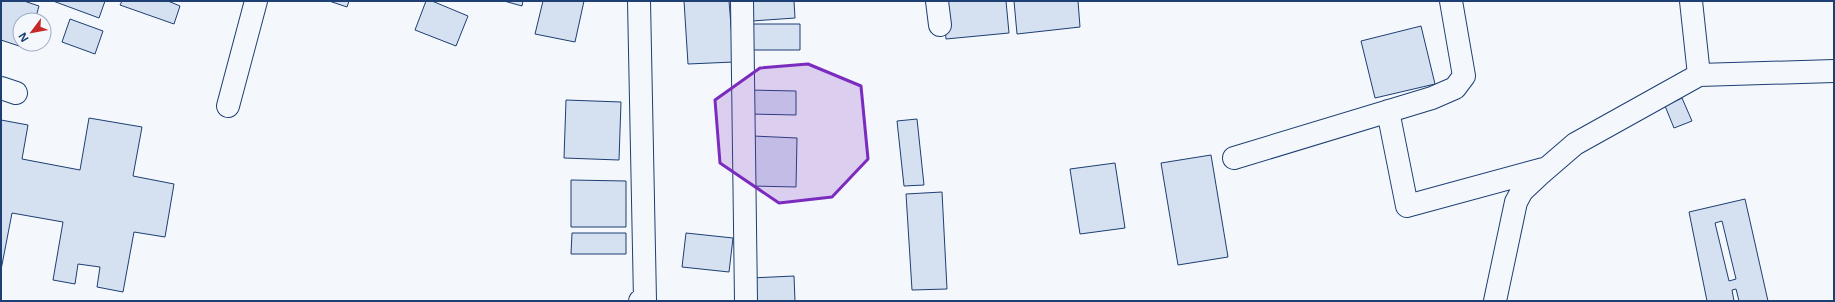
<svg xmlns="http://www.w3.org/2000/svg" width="1835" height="302" font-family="'Open Sans',sans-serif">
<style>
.building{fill:#d5e0f0;stroke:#1d3f73;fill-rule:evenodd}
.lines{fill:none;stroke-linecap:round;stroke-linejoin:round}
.minor-casing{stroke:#1d3f73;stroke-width:24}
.minor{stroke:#f4f7fb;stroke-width:22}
.marked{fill:#7b2cbf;fill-opacity:0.2;stroke:#7b2cbf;stroke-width:3;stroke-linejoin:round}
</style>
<rect width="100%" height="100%" fill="#f4f7fb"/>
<path class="building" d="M1,1h23l15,5 -4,14h-15v24h7l-2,4 -24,-8z
M53,1h52l-6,17z
M122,1h46l12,5 -6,18 -54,-19z
M329,1h20l-2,6z
M426,1h6l36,15 -12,30 -41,-16z
M504,1h19l-1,5z
M543,1h41l-9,41 -40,-8z
M684,1h45l5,61 -46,2z
M750,1h44l1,17 -43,3z
M943,1h63l3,32 -63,6z
M1014,1h64l2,26 -63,7z
M70,19l33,12 -8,23 -33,-12z
M753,24h47v26h-47z
M1421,26l14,58 -60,14 -14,-57z
M749,90l47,1v24l-47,-1z
M1682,98l10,23 -18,7 -9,-22z
M566,100l55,2 -2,58 -55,-2z
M89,118l53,9 -9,49 41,8 -9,53 -31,-5 -11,60 -26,-5 3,-20 -22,-3 -3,20 -22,-4 10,-58 -51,-9 -11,57v-150l27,5 -6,34 58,11z
M917,119l7,66 -20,1 -7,-65z
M753,136l44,2 -1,49 -45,-1z
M1211,155l17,102 -50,8 -17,-102z
M1115,163l10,65 -45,6 -10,-65z
M571,180l55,1v46h-55z
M942,192l5,97 -35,1 -6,-96z
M1745,199l23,102h-29l-3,-12 -4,1 2,11h-27l-18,-89zM1722,221l14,58 -7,2 -14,-58z
M572,233h54v21h-55z
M686,233l47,5 -4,34 -47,-5z
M794,276l1,25h-43l-1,-23z"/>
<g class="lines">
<g class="minor-casing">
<path id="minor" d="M639,1l6,299 -5,1
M742,1l4,300
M937,1l3,24
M1691,1l8,74
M1,88l15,5
M228,106l28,-105
M1388,111l19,95 136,-37
M1234,158l198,-60 23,-10 9,-12 -13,-75
M1495,301l21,-99 6,-11 17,-16 36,-31 124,-69 135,-4"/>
</g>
<use href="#minor" class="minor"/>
</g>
<path class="marked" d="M808,64l53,22 7,73 -36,38 -53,6 -59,-40 -5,-63 45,-32z"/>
<rect width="1835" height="302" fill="none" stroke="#1d3f73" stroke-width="4"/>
<g transform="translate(32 32) rotate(238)"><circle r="19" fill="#f4f7fb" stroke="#9eadc5"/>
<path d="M0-3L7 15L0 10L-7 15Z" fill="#c62828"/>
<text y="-6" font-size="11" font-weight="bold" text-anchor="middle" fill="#1d3f73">N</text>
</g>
</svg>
